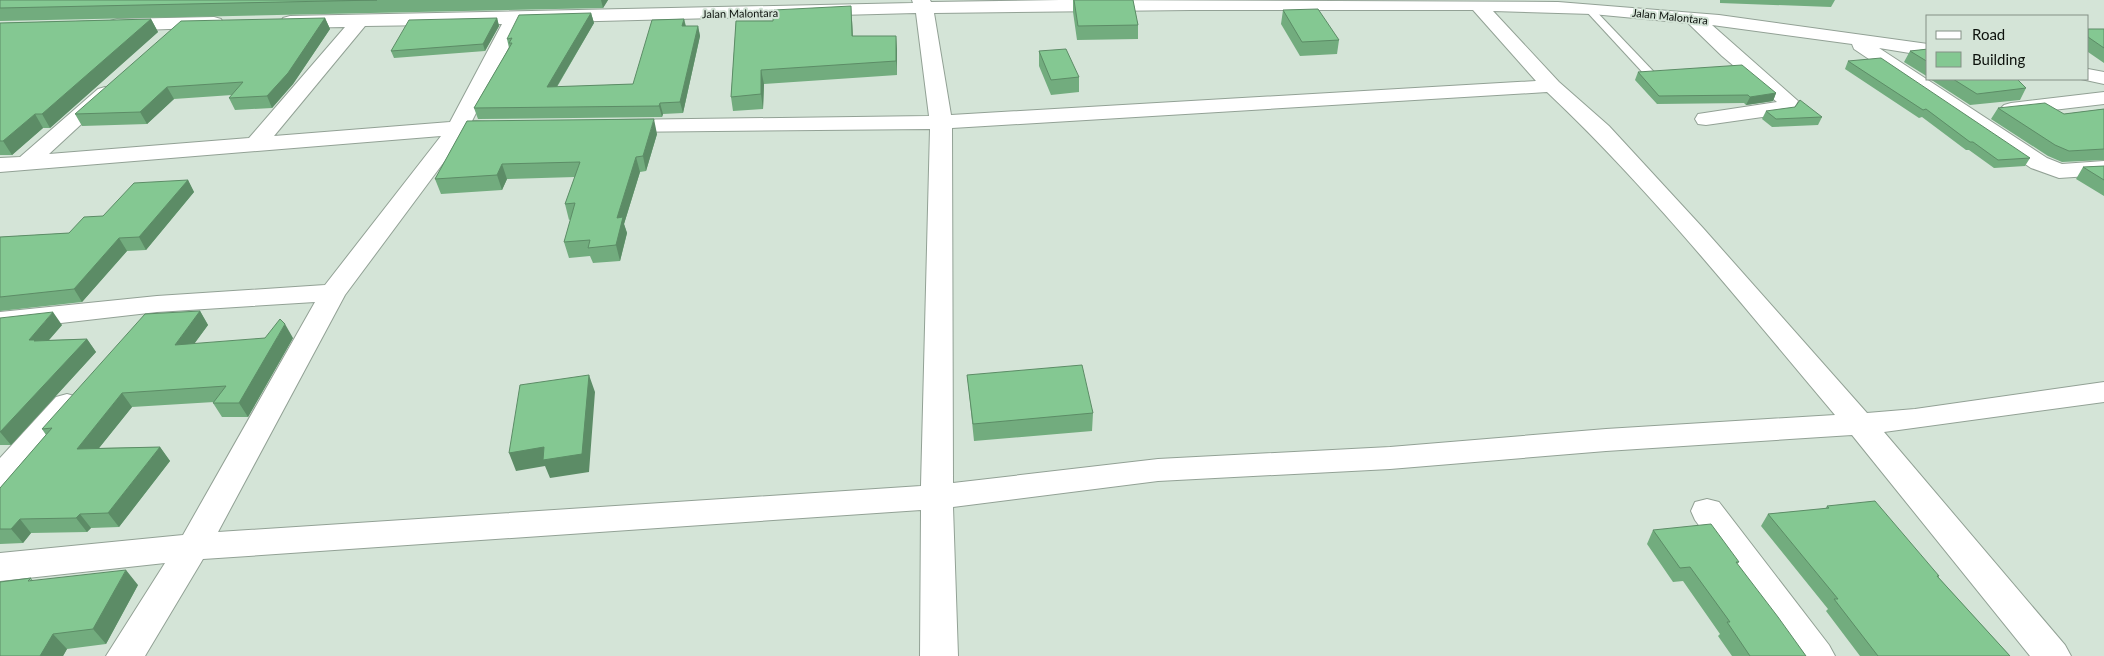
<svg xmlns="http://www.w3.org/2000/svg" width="2104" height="656" font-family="Lato,sans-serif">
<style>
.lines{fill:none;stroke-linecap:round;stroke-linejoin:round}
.service-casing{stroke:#92a195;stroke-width:2}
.minor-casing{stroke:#92a195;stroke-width:2}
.service{fill:#fff;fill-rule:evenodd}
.minor{fill:#fff;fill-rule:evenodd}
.wall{fill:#72ac7e}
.shaded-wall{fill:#5c8c66}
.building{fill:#84c892;stroke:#5c8c66}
.labels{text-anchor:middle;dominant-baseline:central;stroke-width:4;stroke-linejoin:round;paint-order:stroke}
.far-street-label{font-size:11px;fill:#0d120d;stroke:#d4e4d7}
</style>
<rect width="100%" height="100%" fill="#d4e4d7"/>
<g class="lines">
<g class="service-casing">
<path id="service" d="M1589,6l3,1 62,65v4h-8l-60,-65v-4z"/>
</g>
<g class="minor-casing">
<path id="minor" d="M912,0h18l1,2 129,-2 498,2 161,13 209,29v12l-49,-8 168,110 15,6 42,-3v14l-45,3 -28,-10 -177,-119 -2,-5 -140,-19 86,76 -7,12 -85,12 -8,-1 -3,-5 3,-5 79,-12 -55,-46 -34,-33 -96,-9 -99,-3 66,71 50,44 94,102 164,185 48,-4 189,-27v20l-220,30 181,213 6,11h-41l-178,-221 -246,16 -216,18 -232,12 -205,26 5,149h-38l1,-146 -718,49 -58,97h-39l59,-93 -165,18v-28l183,-18 132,-233 -158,10 -157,18v-18l157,-16 168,-11 116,-149 -441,36v-14l20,-1 78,-68 7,-2 7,2 3,4 -66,61 200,-16 96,-111 -55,1 -7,-2 -2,-4 2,-4 7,-2 623,-13zM1191,10h282l63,71 -585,34 -17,-102zM916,13l13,103 -311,4 -8,1 -3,5 3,5 8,1 312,-3 -9,357 -703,46 127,-237 119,-160h36l8,-2 3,-5 -3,-5 -36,-2 49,-98zM502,24l-52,98 -176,14 91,-110zM1547,92c105,99 195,213 288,323l-229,14 -216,18 -232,12 -205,24 -1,-355z
M214,17l7,2 2,4 -2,4 -104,4 -7,-2 -2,-4 2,-4 7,-2z
M2088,69l16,3v12l-23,-5h7z
M2104,92v12l-93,11 -7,-2 -4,-4 4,-4 7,-2z
M67,394l11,3 4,7 -4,7 -67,76 -11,4v-33l56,-61z
M1707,499l12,3 110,143 6,11h-40l-100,-136 -4,-9 4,-9z"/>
</g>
<use href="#service" class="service"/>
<use href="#minor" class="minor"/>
</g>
<path class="wall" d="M0,0h608l-5,8 -603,13z
M1073,0h60l5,25v14l-61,1 -4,-28z
M1720,0h115l-4,7 -111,-4z
M1283,10l56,30 -2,14 -37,2 -19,-32z
M591,13l3,10 -37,64 76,-3 51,-65 2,7h12l2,10 -17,77 -20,1 -1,3 -184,2 -4,-11 35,-60 -2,-9z
M325,18l5,11 -37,55 -21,24 -37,2 -6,-12 3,-3 -58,4 -27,25 -65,2 -7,-12z
M497,18l2,8 -14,25 -91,7 -3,-7z
M151,19l7,13 -108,96h-7l-31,27h-12v-132z
M852,20l1,16h43l1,39 -133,9 -1,25 -30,2 -2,-14 5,-76z
M2088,29h16v34l-16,-11z
M1928,49v28l-24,-15 6,-11z
M1039,51l40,26v15l-28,3 -12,-29z
M1848,61l182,97 -5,8 -31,2 -25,-18h-3l-44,-33 -3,1 -74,-49z
M1638,72l138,21 -3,8 -27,4 -2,-2 -87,1 -22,-24z
M1930,79h87l9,9 -6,12 -50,5z
M1998,108l66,6 40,-5v51l-42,2 -14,-6 -57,-37z
M1766,111l56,6 -4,8 -46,2 -10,-8z
M467,121l190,13 -11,37 -6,1 -16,52 3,9 -7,28 -27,2 -3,-7 -21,2 -5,-16 7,-23 -2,1 -4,-16 10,-27 -68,2 -5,11 -61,4 -6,-15z
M2104,166v30l-28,-17 7,-12z
M188,180l6,12 -48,58 -19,1 -45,51 -82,9v-74l69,-4 34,-17z
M200,311l8,14 -14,19 99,-6 -45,79h-26l-9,-14 1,-1 -82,5 -33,41 61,-1 10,14 -51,66 -28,1 -4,4 -56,1 -8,10 -23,1v-56l46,-53 -4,-6z
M0,318l62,7 -13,15 38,-1 9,13 -85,93h-11z
M967,375l126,38 -1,18 -118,10 -5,-49z
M1827,506l112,70 -1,1 72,79h-150l-34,-45 2,-2 -67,-83 7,-12 57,-5z
M1653,530l86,32 -2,2 69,92h-74l-14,-20 2,-2 -37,-53 -10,1 -26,-38z
M31,578l2,3 105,4 -32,59 -39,5 -4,7h-63z"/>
<path class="shaded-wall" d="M601,0h7l-5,8z
M851,6l1,14 1,30 -1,-14z
M591,13l3,10 -44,75 -3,-11z
M325,18l5,11 -37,55 -21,24 -5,-12z
M497,18l2,8 -14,25 -2,-7z
M151,19l7,13 -108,96 -8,-14z
M684,19l2,10 -4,-3z
M698,26l2,10 -17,77 -3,-11z
M896,36l1,13v26l-1,-14z
M761,70l3,14 -1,25 -2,-15z
M167,87l7,12 -27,25 -7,-12z
M1776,93l-3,8 -27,4 4,-8z
M660,103l3,11 -1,3 -3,-11z
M35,114l8,14 -31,27 -9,-14z
M654,119l3,15 -11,37 -3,-15z
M636,157l4,15 -16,52 3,9 -7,28 -4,-16 1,-27z
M502,164l5,15 -5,11 -5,-15z
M188,180l6,12 -48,58 -7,-13z
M119,238l8,13 -45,51 -8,-13z
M200,311l8,14 -25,34 -8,-14z
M53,312l9,13 -21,24 -12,-9z
M285,324l8,14 -45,79 -9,-14z
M87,339l9,13 -85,93 -11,-13z
M589,375l6,17 -6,80 -39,6 -5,-12 -29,5 -7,-18z
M122,393l10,14 -45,56 -10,-14z
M160,447l10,14 -51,66 -11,-14z
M80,514l11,14 -4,4 -11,-14z
M20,519l11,14 -8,10 -12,-14z
M126,570l12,15 -32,59 -13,-15z
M53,634l14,15 -4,7h-23z"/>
<path class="building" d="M0,0h377l-377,8z
M1074,0h59l5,25 -60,1z
M851,6l1,30h44v25l-135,9v24l-30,3 5,-76h37l1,-11z
M1318,9l21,31 -37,2 -19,-32z
M591,13l-44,74 86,-3 19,-64 32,-1 -2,7h16l-18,76 -20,1 -1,3 -185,2 38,-65h-3l3,-5 -5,1 12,-24z
M325,18l-37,55 -21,23 -38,2 14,-16 -76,5 -27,25 -65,2 106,-93z
M497,18l-14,26 -92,7 18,-31z
M151,19l-109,95h-7l-32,27h-3v-118z
M2088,29h16v19l-16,-11z
M1066,49l13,28 -28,3 -12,-29z
M1928,49v13l-18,-11z
M1881,58l149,100 -32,2 -25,-18h-3l-44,-33 -3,1 -75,-49z
M1742,65l34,28 -26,4 -2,-2 -89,1 -21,-24z
M1953,79h64l9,9 -49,6z
M1800,100l22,17 -46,2 -10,-8 29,-4z
M2045,103l19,11 40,-5v40l-35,2 -14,-6 -57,-37z
M654,119l-11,37 -7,1 -19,61 6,-1 -7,28 -28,3 2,-8 -26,2 11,-39 -10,1 15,-42 -78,2 -5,11 -62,4 32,-58z
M2104,166v14l-21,-13z
M188,180l-49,57 -20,1 -45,51 -74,8v-60l69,-4 15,-16 19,-1 31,-33z
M200,311l-25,34 90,-7 15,-19 5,5 -46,79h-26l13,-17 -104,7 -45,56 83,-2 -52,66 -28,1 -4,4 -56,1 -9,10h-11v-41l52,-60 -10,1 103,-115z
M53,312l-24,28h6l-1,1 53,-2 -87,93v-114z
M1082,365l11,48 -120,11 -6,-49z
M589,375l-7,79 -39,6 1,-13 -35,6 11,-68z
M1875,501l64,75h-2l73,80h-132l-44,-57h4l-70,-85 61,-6 -2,-2z
M1711,524l28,38h-3l42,55 28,39h-56l-23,-34h3l-40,-55 -10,1 -27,-38z
M126,570l-33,59 -40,5 -13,22h-40v-74l31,-4 -3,3z"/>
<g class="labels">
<g class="far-street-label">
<text transform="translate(740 13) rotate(-1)">Jalan Malontara</text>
<text transform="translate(1670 16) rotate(6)">Jalan Malontara</text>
</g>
</g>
<rect x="1926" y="15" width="162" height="65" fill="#d4e4d7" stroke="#849086"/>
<rect x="1936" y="31" width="25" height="8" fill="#ffffff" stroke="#849086"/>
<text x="1972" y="40" font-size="15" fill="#0d120d">Road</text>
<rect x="1936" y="52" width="25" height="15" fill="#84c892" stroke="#849086"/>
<text x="1972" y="65" font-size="15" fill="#0d120d">Building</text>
</svg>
